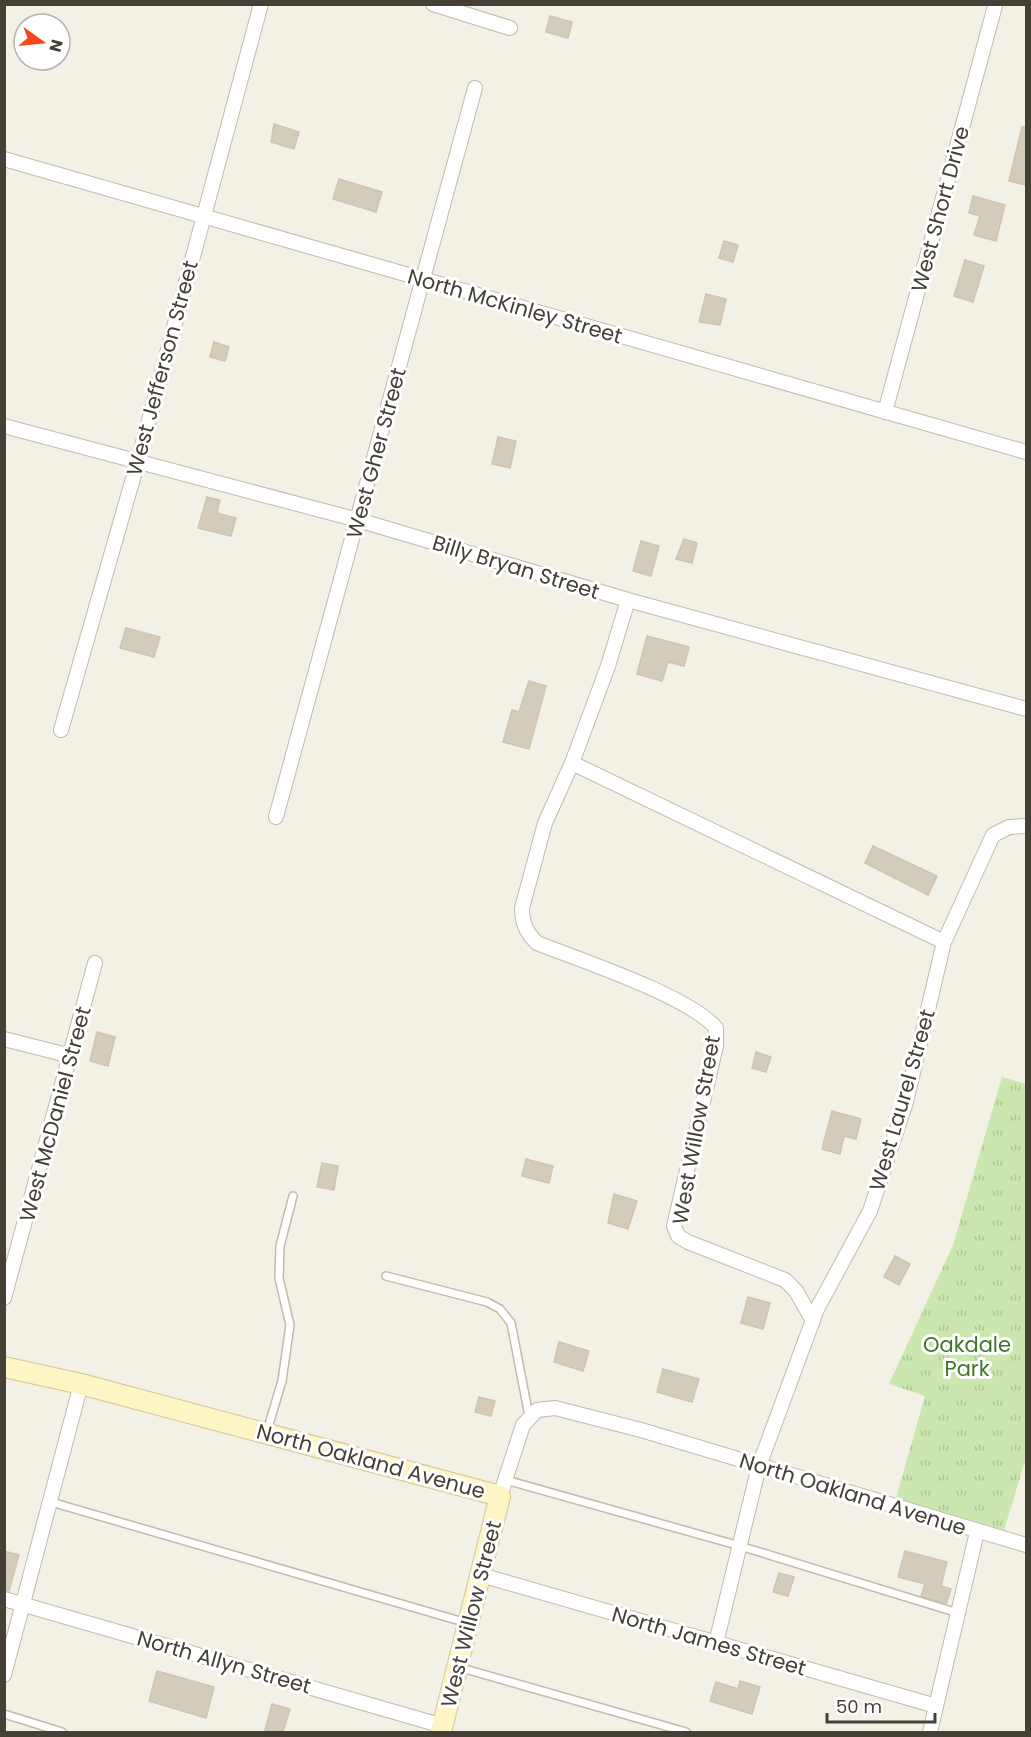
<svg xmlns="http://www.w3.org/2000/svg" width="1031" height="1737" font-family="Poppins,sans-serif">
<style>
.park{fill:url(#park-tufts)}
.building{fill:#d4ccbb;stroke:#cfc4af;stroke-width:1.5}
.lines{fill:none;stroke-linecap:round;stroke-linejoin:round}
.lane-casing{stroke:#c1bbab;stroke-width:10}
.street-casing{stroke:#c1bbab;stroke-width:16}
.secondary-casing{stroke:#d3c696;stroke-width:22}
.lane{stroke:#fff;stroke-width:7}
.street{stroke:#fff;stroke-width:14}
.secondary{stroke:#fef4c4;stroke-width:20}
.labels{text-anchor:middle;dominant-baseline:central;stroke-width:6;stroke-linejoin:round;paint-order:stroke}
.street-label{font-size:21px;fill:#454035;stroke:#fff}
.park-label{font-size:21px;fill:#427729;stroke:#fff}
</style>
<defs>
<pattern id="park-tufts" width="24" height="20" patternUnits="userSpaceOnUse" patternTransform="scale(1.5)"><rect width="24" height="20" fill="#cae7af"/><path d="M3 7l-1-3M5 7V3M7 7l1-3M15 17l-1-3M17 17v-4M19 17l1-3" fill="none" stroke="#afc797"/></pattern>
</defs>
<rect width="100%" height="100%" fill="#f3f0e6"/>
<path class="park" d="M1002,1077l24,7v374l-22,72 -108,-32 29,-102 -36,-12 64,-139z"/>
<path class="building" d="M550,16l22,6 -4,16 -22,-6z
M274,124l25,8 -5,17 -23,-7z
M1022,127h4v58l-17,-4z
M339,179l43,13 -6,20 -43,-13z
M973,196l32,9 -9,36 -22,-6 6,-19 -11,-3z
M724,241l14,4 -5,17 -14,-4z
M965,260l19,6 -11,36 -19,-6z
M706,294l20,5 -6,26 -21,-3z
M214,342l15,5 -4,14 -15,-4z
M498,437l18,4 -6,27 -18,-4z
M207,497l13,3 -3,13 19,5 -5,18 -33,-8z
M684,539l13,4 -5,20 -16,-4z
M641,541l18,5 -8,30 -18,-5z
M126,628l34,9 -6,20 -34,-9z
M647,636l42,11 -5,19 -16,-4 -6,19 -25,-7z
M529,681l17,5 -17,63 -26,-7 9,-32 7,2z
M873,846l64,30 -9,19 -63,-32z
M97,1032l18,5 -7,29 -18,-5z
M756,1052l15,5 -5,15 -14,-4z
M832,1111l29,8 -5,20 -12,-3 -4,18 -18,-5z
M526,1159l27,7 -4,17 -27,-7z
M322,1163l16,3 -4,24 -17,-3z
M614,1194l23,7 -9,28 -20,-6z
M895,1256l15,8 -11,21 -15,-8z
M748,1297l22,6 -7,26 -22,-6z
M559,1342l30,9 -6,20 -29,-9z
M663,1369l36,10 -7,23 -35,-10z
M479,1397l16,4 -4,15 -16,-4z
M4,1551l15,4 -10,36 -5,-1z
M905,1551l42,11 -6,24 10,3 -5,15 -25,-8 4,-12 -27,-7z
M779,1573l15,4 -6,19 -15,-4z
M157,1671l57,16 -8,31 -57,-17z
M740,1681l20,6 -8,27 -42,-13 6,-19 22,7z
M272,1704l18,5 -7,23 -18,-2z"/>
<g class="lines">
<g class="lane-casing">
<path id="lane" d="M386,1276l101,26 13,7 11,14 18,93
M267,1431l15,-50 8,-56 -11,-47 1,-32 13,-50
M506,1480l234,66 218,67
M51,1502l416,121
M458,1667l228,65
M4,1714l58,18"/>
</g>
<g class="street-casing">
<path id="street" d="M433,4l77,24
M4,159l1022,293
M885,412l110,-406
M4,426l354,94 270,80 398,109
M628,600l-20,66 -36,97 -27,60 -23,85c0,15 4,24 15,35 43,17 152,53 179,85v18l-42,180 4,10 10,6 97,38 11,11 17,30
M61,730l77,-269 123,-457
M572,763l372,179
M276,817l199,-729
M4,1039l67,17
M4,1298l91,-335
M500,1496l23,-71 14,-15 18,-2 86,22 385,115
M481,1575l455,131
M4,1599l439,127
M716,1643l43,-177 58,-157 53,-98 36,-109 38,-160 49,-107 16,-8 17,-1
M4,1675l77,-291
M930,1732l47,-200"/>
</g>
<g class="secondary-casing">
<path id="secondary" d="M4,1367l77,17 419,112 -59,236"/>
</g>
<use href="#lane" class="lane"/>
<use href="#street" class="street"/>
<use href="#secondary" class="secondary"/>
</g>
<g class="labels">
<g class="street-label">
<text transform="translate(940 209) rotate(-75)">West Short Drive</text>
<text transform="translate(515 306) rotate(16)">North McKinley Street</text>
<text transform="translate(162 368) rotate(-75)">West Jefferson Street</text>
<text transform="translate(376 453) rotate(-75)">West Gher Street</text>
<text transform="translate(516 567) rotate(17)">Billy Bryan Street</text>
<text transform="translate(902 1100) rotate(-74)">West Laurel Street</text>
<text transform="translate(55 1114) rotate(-75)">West McDaniel Street</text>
<text transform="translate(696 1130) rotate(-80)">West Willow Street</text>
<text transform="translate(371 1461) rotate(15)">North Oakland Avenue</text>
<text transform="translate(853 1494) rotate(17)">North Oakland Avenue</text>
<text transform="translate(471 1614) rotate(-76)">West Willow Street</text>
<text transform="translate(709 1641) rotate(16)">North James Street</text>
<text transform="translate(224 1662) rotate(16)">North Allyn Street</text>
</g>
<g class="park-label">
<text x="967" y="1344">Oakdale<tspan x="967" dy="24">Park</tspan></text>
</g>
</g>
<rect width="1031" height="1737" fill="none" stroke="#454035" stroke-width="12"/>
<g transform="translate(42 42) rotate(105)"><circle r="28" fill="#ffffff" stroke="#b5b3ae" stroke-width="1.5"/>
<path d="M0-4.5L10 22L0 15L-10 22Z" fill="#f84617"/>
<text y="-9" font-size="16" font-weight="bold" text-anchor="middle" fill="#454035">N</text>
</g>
<path d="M827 1713v9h108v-9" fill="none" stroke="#454035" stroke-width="3"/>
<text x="836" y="1713" font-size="18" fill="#454035" stroke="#ffffff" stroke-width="4.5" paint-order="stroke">50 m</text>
</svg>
